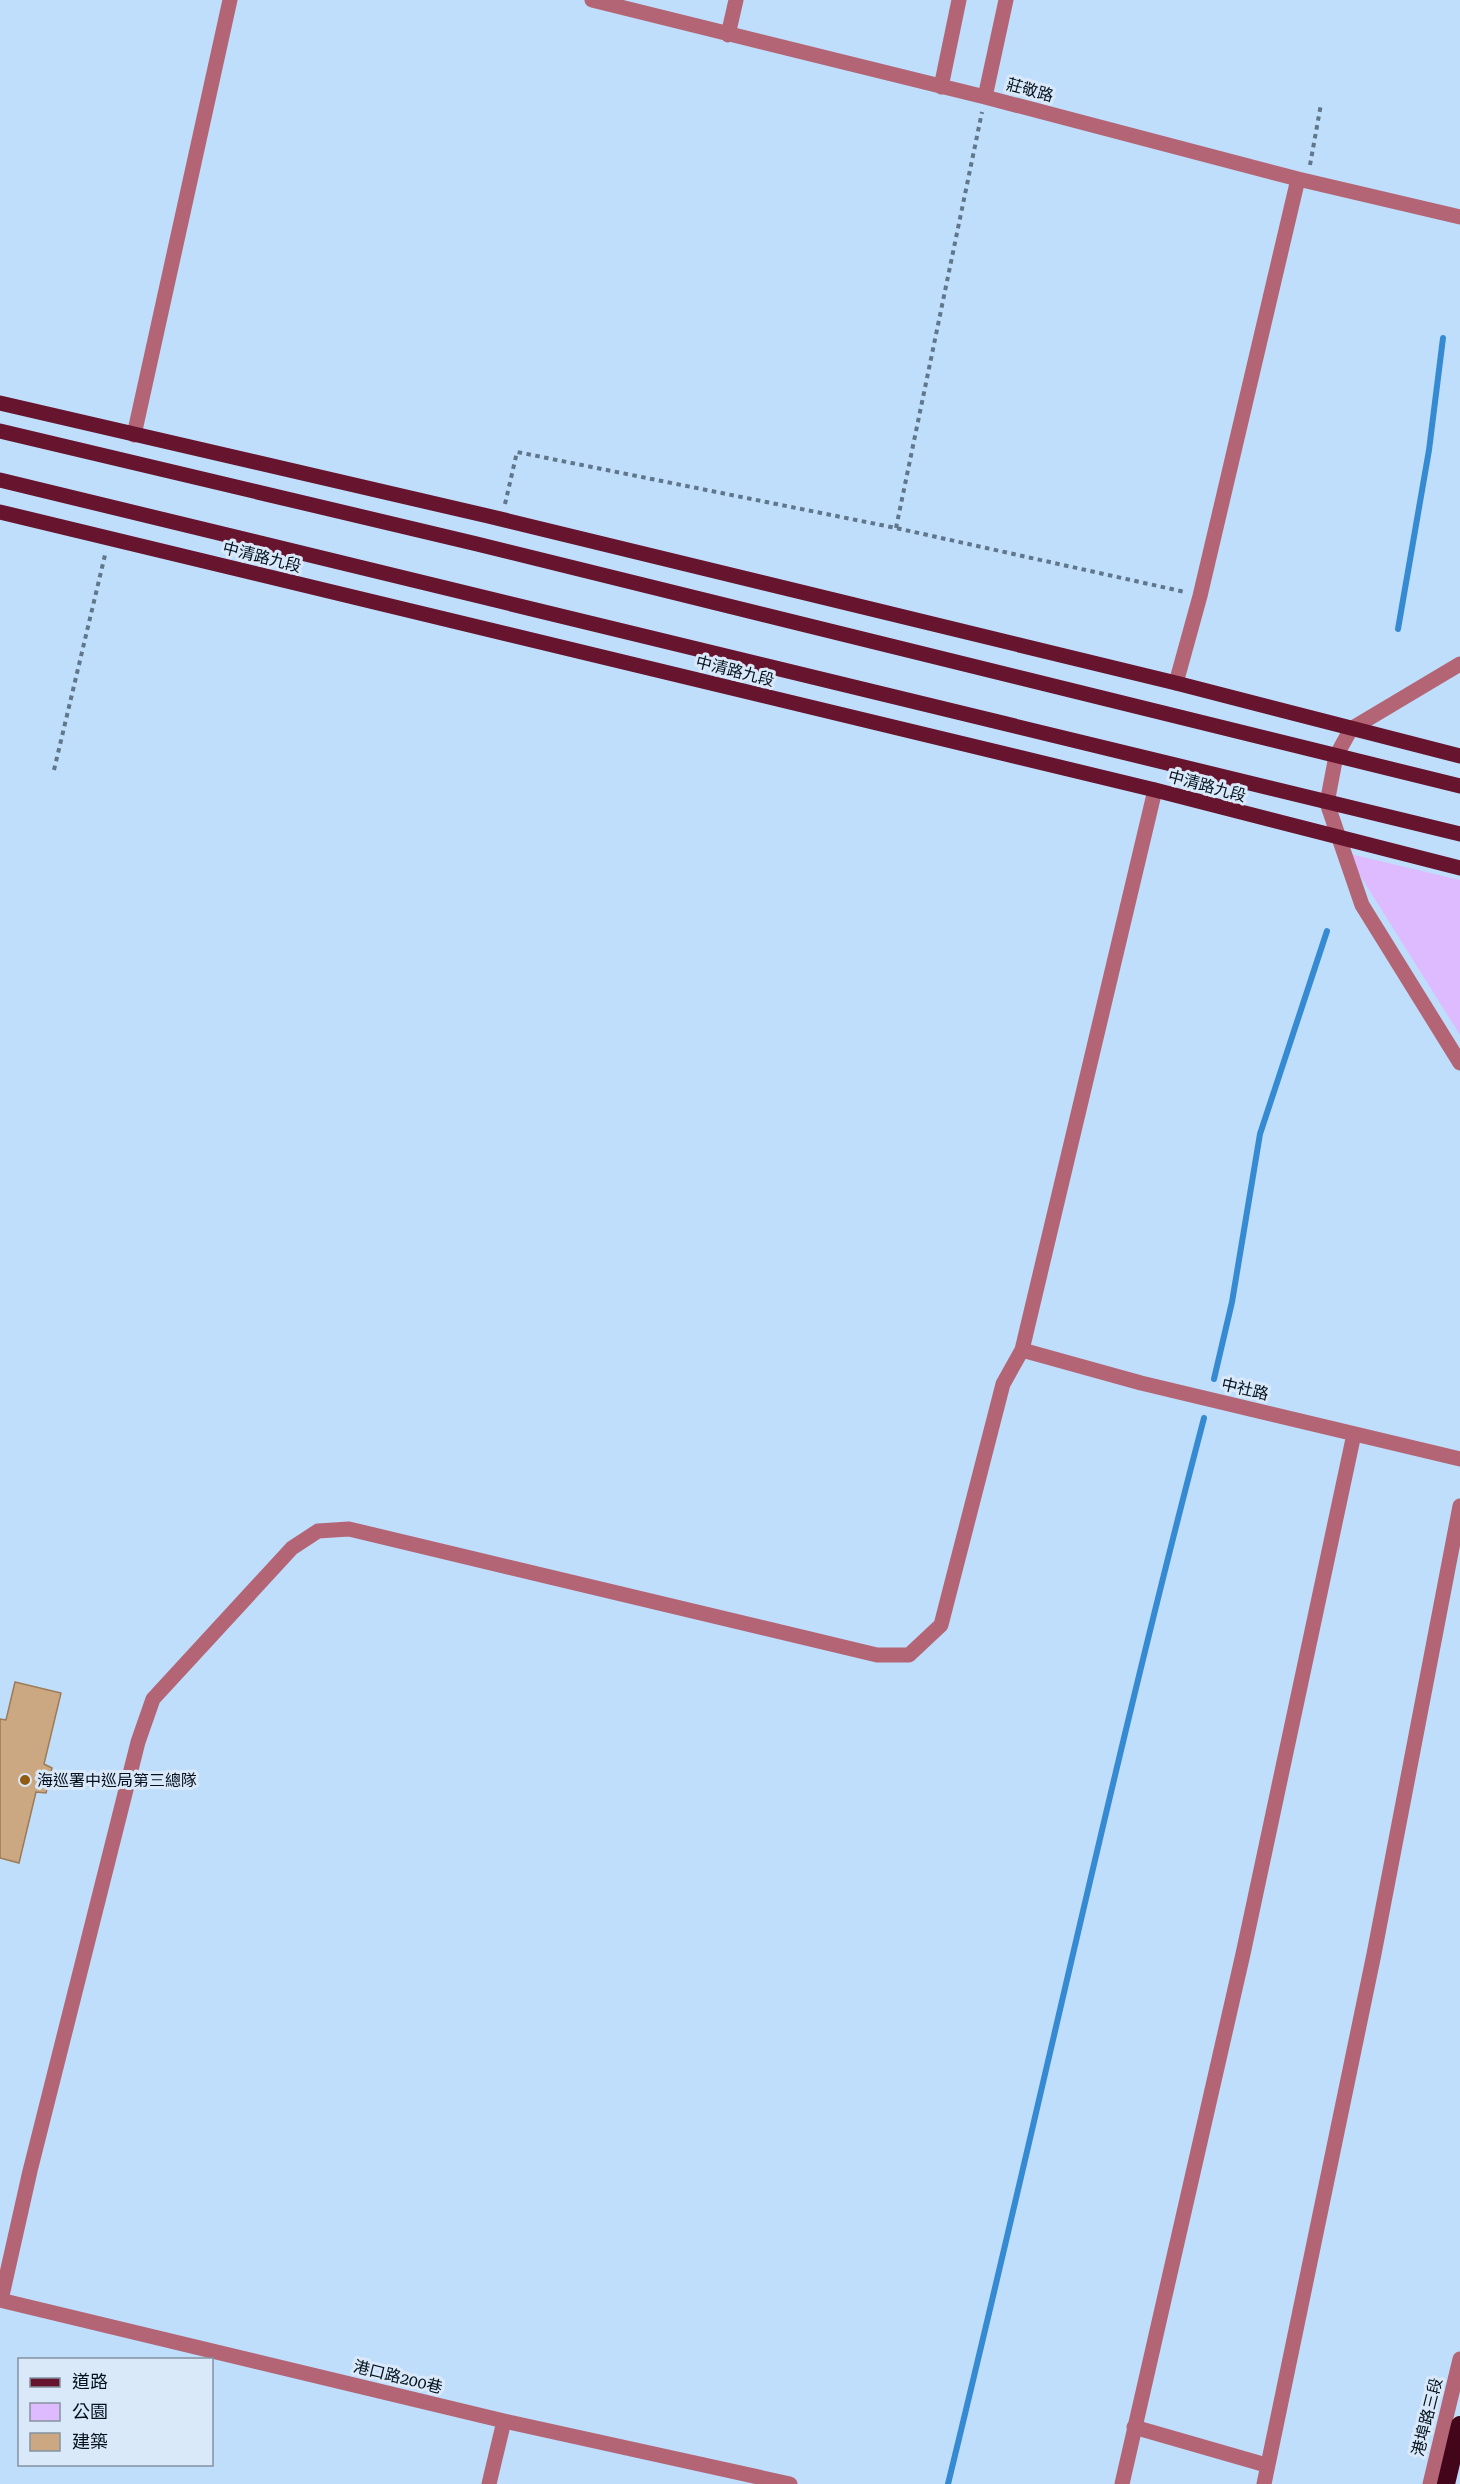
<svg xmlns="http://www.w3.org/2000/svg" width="1460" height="2484" font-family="'Roboto Serif','Noto Sans TC',serif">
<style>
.green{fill:#debbff}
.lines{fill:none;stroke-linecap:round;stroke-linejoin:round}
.stream{stroke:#368ad1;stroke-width:6}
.building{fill:#cba782;stroke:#9d7b57;stroke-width:1.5}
.path{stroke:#60768b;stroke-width:4;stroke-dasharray:4.5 4.5;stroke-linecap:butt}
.minor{stroke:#b46575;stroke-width:15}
.major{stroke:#67142e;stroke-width:15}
.highway{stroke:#420519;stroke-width:18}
.poi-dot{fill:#915b11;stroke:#dae9f9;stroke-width:2}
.labels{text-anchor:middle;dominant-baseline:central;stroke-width:6;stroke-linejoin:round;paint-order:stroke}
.street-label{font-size:16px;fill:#04111d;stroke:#dae9f9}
.poi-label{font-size:16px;fill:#04111d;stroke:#dae9f9;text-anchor:start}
</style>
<rect width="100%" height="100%" fill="#bfdefc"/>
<path class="green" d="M1346,853l114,27v155z"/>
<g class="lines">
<path class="stream" d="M1398,629l31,-179 14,-112
M1214,1379l18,-77 28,-168 67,-203
M948,2484c87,-355 163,-712 256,-1066"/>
</g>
<path class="building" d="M15,1682l46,11 -17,71 8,4 -6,25 -10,-1 -17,71 -19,-5v-139l6,1z"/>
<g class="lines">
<path class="path" d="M1310,165l11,-61
M505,504l12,-52 379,76 289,64
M896,528l86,-416
M54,770l51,-215"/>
<path class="minor" d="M592,0l393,97 313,82 162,38
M728,35l8,-35
M941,87l18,-87
M985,97l21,-97
M134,435l96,-435
M1460,664l-109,65 -15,27 -9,47 35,102 98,158
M1176,683l24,-87 98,-417
M1022,1350l119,33 319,76
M0,2300l504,121 286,63
M1,2300l29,-129 108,-429 15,-43 139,-151 26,-17 31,-2 528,126h32l32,-30 62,-241 19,-34 133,-560
M1134,2427l132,38
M489,2484l15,-63
M1122,2484l121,-530 111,-520
M1264,2484l110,-530 86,-448
M1430,2484l30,-125"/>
<path class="major" d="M0,403l488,113 688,167 284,73
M0,431l477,113 983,242
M0,480l1460,354
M0,512l1155,278 305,78"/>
<path class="highway" d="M1446,2484l14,-59"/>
</g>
<circle class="poi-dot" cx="25" cy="1780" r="6"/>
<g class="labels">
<g class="street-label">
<text transform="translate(1030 90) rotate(15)">莊敬路</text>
<text transform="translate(262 557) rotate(14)">中清路九段</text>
<text transform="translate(735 671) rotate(14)">中清路九段</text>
<text transform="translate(1207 786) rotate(15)">中清路九段</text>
<text transform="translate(1245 1389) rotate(13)">中社路</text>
<text transform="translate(398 2377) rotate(14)">港口路200巷</text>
<text transform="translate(1427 2417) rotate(-76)">港埠路三段</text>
</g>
<g class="poi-label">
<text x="37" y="1780">海巡署中巡局第三總隊</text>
</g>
</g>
<rect x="18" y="2358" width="195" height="108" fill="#dae9f9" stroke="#8493a1" stroke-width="1.5"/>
<rect x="30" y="2378" width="30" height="9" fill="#67142e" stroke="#8493a1" stroke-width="1.5"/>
<text x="72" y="2388" font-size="18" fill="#04111d">道路</text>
<rect x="30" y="2403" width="30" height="18" fill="#debbff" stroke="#8493a1" stroke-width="1.5"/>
<text x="72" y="2418" font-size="18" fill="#04111d">公園</text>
<rect x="30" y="2433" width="30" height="18" fill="#cba782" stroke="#8493a1" stroke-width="1.5"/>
<text x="72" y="2448" font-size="18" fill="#04111d">建築</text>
</svg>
